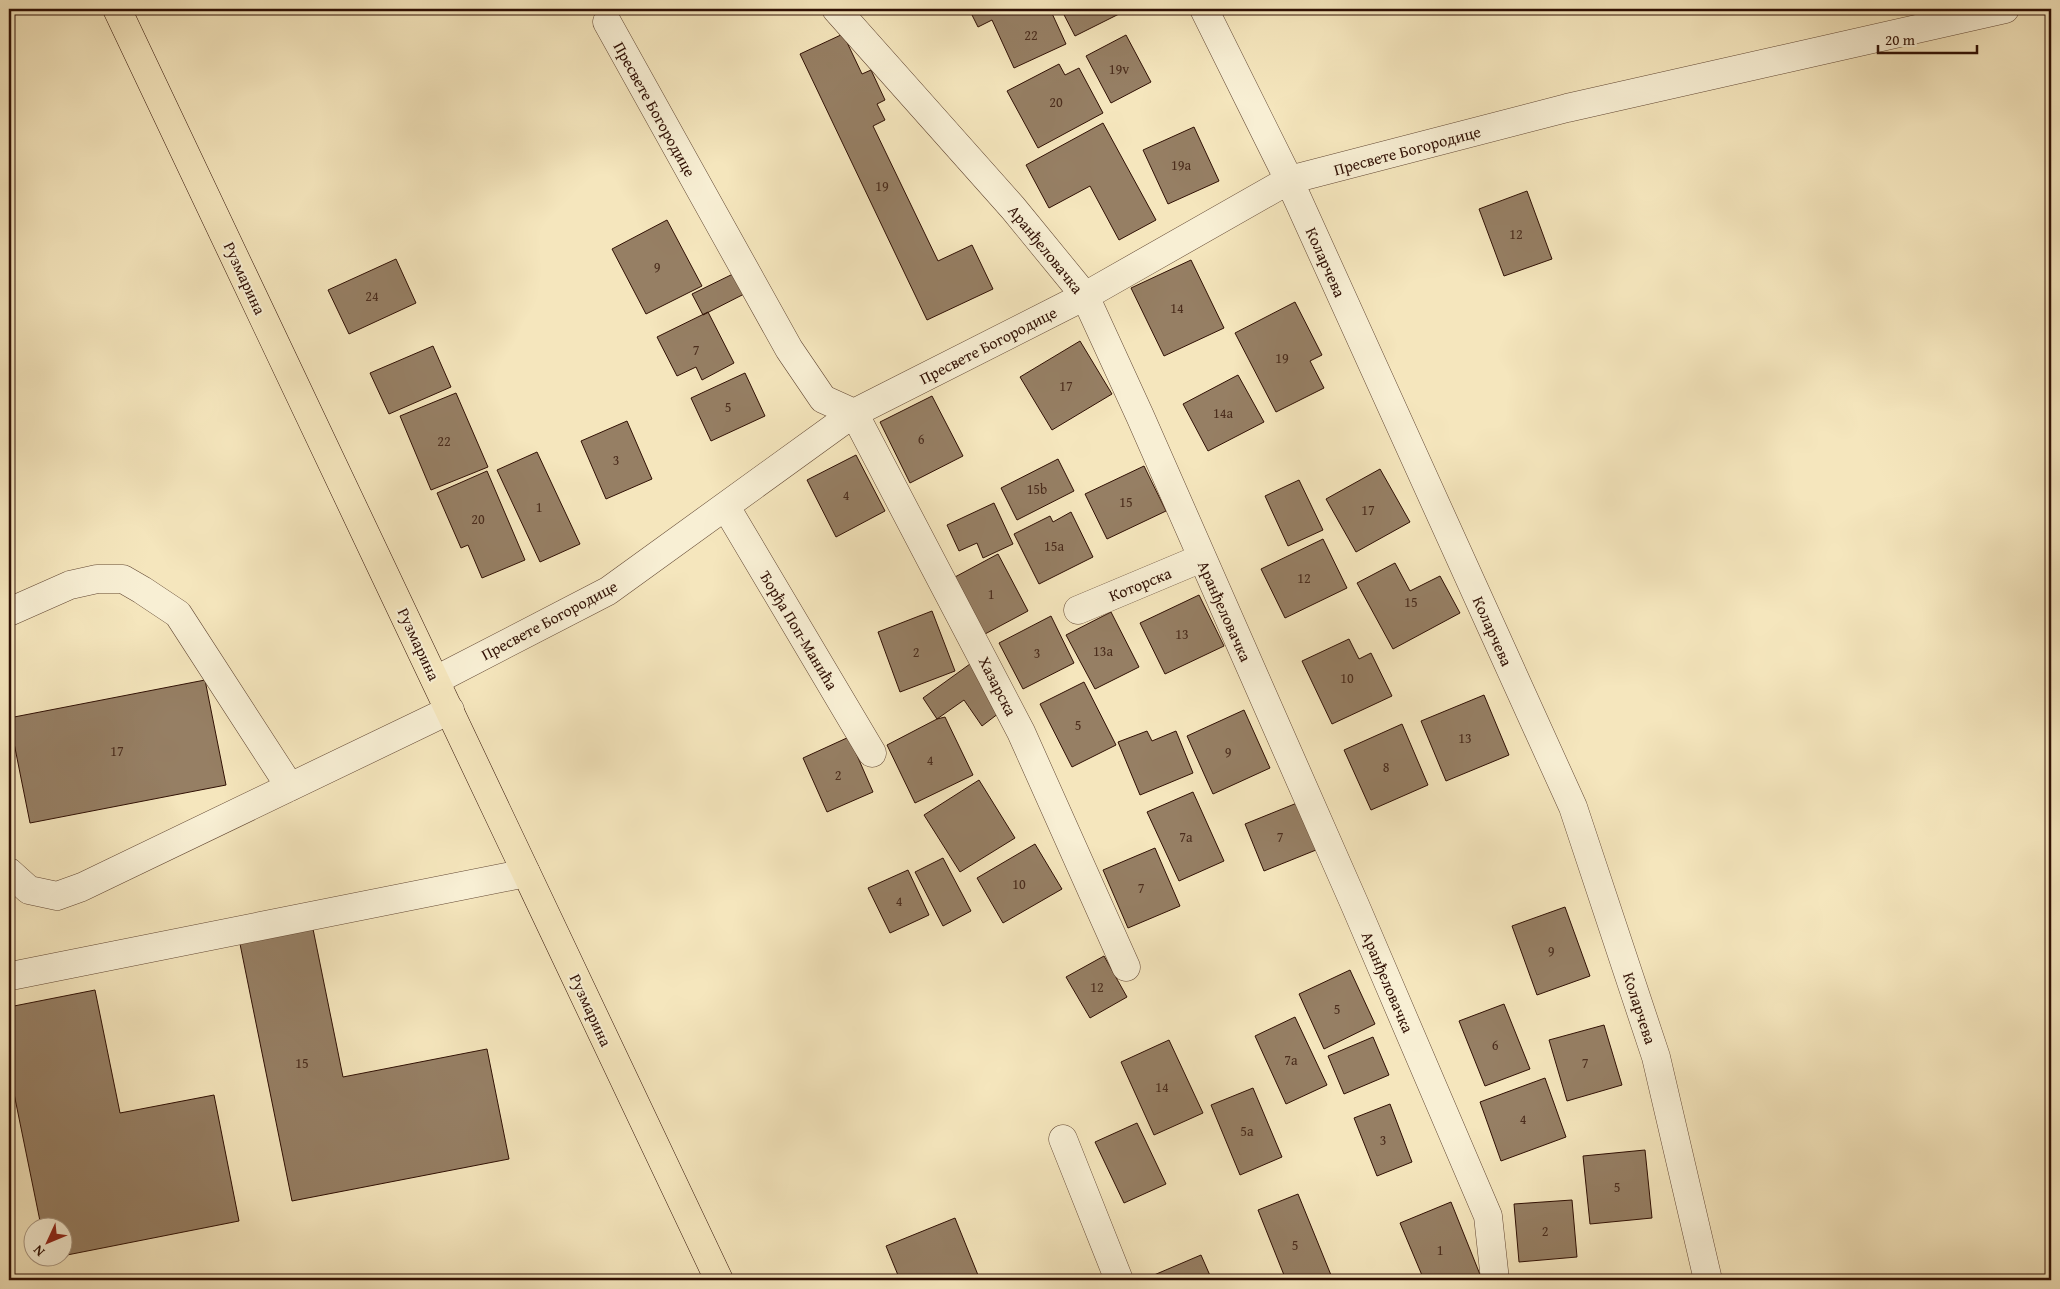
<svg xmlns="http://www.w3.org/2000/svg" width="2060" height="1289" font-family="'Gentium Book Plus',serif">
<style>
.building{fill:#967f64;stroke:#301004}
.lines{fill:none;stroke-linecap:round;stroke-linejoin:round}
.minor-casing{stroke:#614632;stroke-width:29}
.major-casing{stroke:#301004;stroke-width:29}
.minor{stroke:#f8efd4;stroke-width:28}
.major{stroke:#f5e6bd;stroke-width:28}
.labels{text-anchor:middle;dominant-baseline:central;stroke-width:4;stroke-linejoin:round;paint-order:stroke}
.number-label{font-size:14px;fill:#4a2c1c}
.street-label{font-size:16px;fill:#301004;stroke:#f8efd4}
</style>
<rect width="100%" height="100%" fill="#f5e6bd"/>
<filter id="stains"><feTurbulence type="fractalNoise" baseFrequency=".004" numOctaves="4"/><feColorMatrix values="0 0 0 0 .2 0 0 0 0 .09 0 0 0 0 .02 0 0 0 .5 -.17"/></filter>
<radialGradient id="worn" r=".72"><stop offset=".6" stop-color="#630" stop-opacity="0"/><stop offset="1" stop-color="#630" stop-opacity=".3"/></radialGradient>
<path class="building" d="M969,9h81l16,35 -52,24 -22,-48 -14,7z
M1061,9h66v1l-52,26z
M843,34l19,40 9,-4 14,30 -8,4 8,16 -12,6 65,135 34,-16 21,44 -66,31 -127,-266z
M1126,35l25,47 -40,21 -25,-47z
M1059,64l6,11 14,-7 24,45 -65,35 -31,-57z
M1103,123l53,97 -37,20 -29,-54 -41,22 -23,-43z
M1194,127l25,54 -51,23 -25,-54z
M1527,191l25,68 -48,17 -25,-67z
M667,220l35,66 -56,28 -34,-65z
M396,259l20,44 -67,31 -21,-44z
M1191,260l33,68 -60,28 -33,-68z
M737,272l11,20 -45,23 -11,-21z
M1295,302l27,53 -12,6 14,27 -48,24 -41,-79z
M708,312l26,51 -32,17 -6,-13 -19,9 -20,-39z
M1080,341l32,53 -60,36 -32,-53z
M433,346l18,41 -62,27 -19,-41z
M745,373l20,43 -54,25 -20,-43z
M1238,375l26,47 -56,29 -25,-47z
M456,393l32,74 -57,23 -31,-74z
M932,396l31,60 -53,27 -30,-61z
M627,421l25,58 -46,20 -25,-58z
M537,452l43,92 -40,18 -43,-92z
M856,455l29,56 -49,26 -29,-57z
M1058,459l16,32 -57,29 -16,-32z
M1144,466l22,45 -59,28 -22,-45z
M1380,469l30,53 -54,30 -30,-53z
M487,471l38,89 -43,18 -14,-33 -7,3 -24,-55z
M1299,480l24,50 -35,16 -23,-50z
M994,503l19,41 -30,14 -6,-15 -18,8 -12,-26z
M1071,512l22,45 -54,27 -25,-50 36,-18 3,6z
M1323,539l24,49 -62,30 -24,-49z
M998,554l30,57 -43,23 -30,-57z
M1395,563l15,28 30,-15 20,37 -67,36 -36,-66z
M1199,595l25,51 -59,28 -25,-51z
M932,611l23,60 -55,21 -22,-60z
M1111,612l28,55 -44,22 -29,-54z
M1051,616l23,47 -51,26 -24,-46z
M1349,639l10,20 12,-6 21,43 -60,28 -30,-63z
M970,664l33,46 -21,16 -18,-26 -27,19 -14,-21z
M205,680l21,105 -196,38 -21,-105z
M1084,682l32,63 -44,22 -32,-63z
M1484,695l25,60 -63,26 -25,-60z
M1244,710l26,58 -57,26 -26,-58z
M945,717l28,58 -58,28 -28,-58 50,-26z
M1402,724l26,61 -57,25 -27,-60z
M1147,731l5,10 24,-10 17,42 -53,22 -22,-53z
M849,737l24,55 -46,20 -24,-54z
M979,780l36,58 -55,34 -36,-57z
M1193,792l31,69 -45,20 -32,-69z
M1297,803l19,47 -52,21 -19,-47z
M1035,844l27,45 -59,34 -26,-45z
M1155,848l25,58 -52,22 -25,-58z
M943,858l28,53 -28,15 -28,-54z
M908,870l21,45 -39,18 -22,-45z
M1565,907l25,69 -53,19 -25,-69z
M312,924l31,153 144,-28 22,110 -217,42 -53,-262z
M1104,956l23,41 -37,21 -24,-41z
M1350,970l25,54 -51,25 -25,-55z
M95,990l25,123 94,-18 25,126 -177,35v-30h-21l-32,-157v-62z
M1504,1004l26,65 -45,17 -26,-65z
M1295,1017l32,68 -41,19 -31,-68z
M1604,1025l18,60 -55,16 -18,-61z
M1373,1037l16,38 -45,19 -16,-38z
M1169,1040l34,73 -49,22 -33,-73z
M1545,1078l21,59 -65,24 -21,-59z
M1253,1088l29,69 -42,18 -29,-70z
M1390,1104l22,58 -35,14 -23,-58z
M1137,1123l29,61 -42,19 -29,-61z
M1645,1150l7,68 -62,6 -7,-68z
M1298,1194l35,86h-47l-28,-70z
M1572,1200l5,57 -58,5 -5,-58z
M1451,1202l30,75 -9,3h-48l-24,-57z
M955,1218l25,62h-80l-14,-34z
M1201,1255l11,25h-64l-1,-2z"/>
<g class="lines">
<g class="minor-casing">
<path id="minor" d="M836,9l177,199 72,88 55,120 215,489 133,311 7,64
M1204,9l85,171 284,627 83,250 52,223
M607,22l182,327 34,50 31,14 167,319 105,235
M726,507l146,246
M1078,610l124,-52
M9,612l61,-27 27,-6h26l19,11 36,24 112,173
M436,680l172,-89 246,-178 231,-117 204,-116 278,-72 438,-99
M9,872l20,18 28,6 25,-9 368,-177
M16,975l510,-102
M1063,1139l56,141"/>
</g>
<g class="major-casing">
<path id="major" d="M117,9l602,1271"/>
</g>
<use href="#minor" class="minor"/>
<use href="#major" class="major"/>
</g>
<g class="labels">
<g class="number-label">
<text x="1031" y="35">22</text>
<text x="1119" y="69">19v</text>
<text x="1056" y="102">20</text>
<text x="1181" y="165">19a</text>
<text x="882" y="186">19</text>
<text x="1516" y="234">12</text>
<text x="657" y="267">9</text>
<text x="372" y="296">24</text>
<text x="1177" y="308">14</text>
<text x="696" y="350">7</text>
<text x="1282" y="358">19</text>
<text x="1066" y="386">17</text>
<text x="728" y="407">5</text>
<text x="1223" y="413">14a</text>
<text x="921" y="439">6</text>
<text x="444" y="441">22</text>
<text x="616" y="460">3</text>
<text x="1037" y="489">15b</text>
<text x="846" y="495">4</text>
<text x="1126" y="502">15</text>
<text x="539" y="507">1</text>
<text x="1368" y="510">17</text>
<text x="478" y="519">20</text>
<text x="1054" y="546">15a</text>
<text x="1304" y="578">12</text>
<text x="991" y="594">1</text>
<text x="1411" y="602">15</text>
<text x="1182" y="634">13</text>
<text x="1103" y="651">13a</text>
<text x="916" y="652">2</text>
<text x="1037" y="653">3</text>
<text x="1347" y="678">10</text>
<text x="1078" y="725">5</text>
<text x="1465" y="738">13</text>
<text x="117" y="751">17</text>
<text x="1228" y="752">9</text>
<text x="930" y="760">4</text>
<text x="1386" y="767">8</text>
<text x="838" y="775">2</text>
<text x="1186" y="837">7a</text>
<text x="1280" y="837">7</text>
<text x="1019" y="884">10</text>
<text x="1141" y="888">7</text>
<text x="899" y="901">4</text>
<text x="1551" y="951">9</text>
<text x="1097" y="987">12</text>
<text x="1337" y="1009">5</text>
<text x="1495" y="1045">6</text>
<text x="1291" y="1060">7a</text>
<text x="302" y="1063">15</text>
<text x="1585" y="1063">7</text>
<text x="1162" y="1087">14</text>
<text x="1523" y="1119">4</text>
<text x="1247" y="1131">5a</text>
<text x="1383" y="1140">3</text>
<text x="1617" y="1187">5</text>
<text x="1545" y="1231">2</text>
<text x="1295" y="1245">5</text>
<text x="1440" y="1250">1</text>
</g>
<g class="street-label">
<text transform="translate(655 109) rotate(61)">Пресвете Богородице</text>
<text transform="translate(1407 150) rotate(-15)">Пресвете Богородице</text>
<text transform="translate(1046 249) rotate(51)">Аранђеловачка</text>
<text transform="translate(1326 262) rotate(66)">Коларчева</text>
<text transform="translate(245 278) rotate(65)">Рузмарина</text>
<text transform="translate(988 345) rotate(-27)">Пресвете Богородице</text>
<text transform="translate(1140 584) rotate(-22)">Которска</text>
<text transform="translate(1225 611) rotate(66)">Аранђеловачка</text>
<text transform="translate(549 620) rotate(-28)">Пресвете Богородице</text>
<text transform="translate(799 630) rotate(59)">Ђорђа Поп-Манића</text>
<text transform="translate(1493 631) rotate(66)">Коларчева</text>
<text transform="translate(419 644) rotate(65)">Рузмарина</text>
<text transform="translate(998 686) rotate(63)">Хазарска</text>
<text transform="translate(1388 982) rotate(67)">Аранђеловачка</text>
<text transform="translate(1640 1008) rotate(72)">Коларчева</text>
<text transform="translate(591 1010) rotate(65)">Рузмарина</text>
</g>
</g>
<rect width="2060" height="1289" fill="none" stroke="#f5e6bd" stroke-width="30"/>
<rect x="10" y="10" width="2040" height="1269" fill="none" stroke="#301004" stroke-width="2.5"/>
<rect x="15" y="15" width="2030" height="1259" fill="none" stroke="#301004"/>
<g transform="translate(48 1242) rotate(226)"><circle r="24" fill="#f8efd4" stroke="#a89681"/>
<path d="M0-4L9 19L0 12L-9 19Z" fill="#8f2418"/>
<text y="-8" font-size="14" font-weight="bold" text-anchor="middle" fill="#301004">N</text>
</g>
<path d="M1878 45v8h99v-8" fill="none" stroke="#301004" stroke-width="2.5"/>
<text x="1885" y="45" font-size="15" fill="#301004" stroke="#f8efd4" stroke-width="4" paint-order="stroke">20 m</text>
<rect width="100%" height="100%" filter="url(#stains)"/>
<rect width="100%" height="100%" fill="url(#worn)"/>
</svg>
